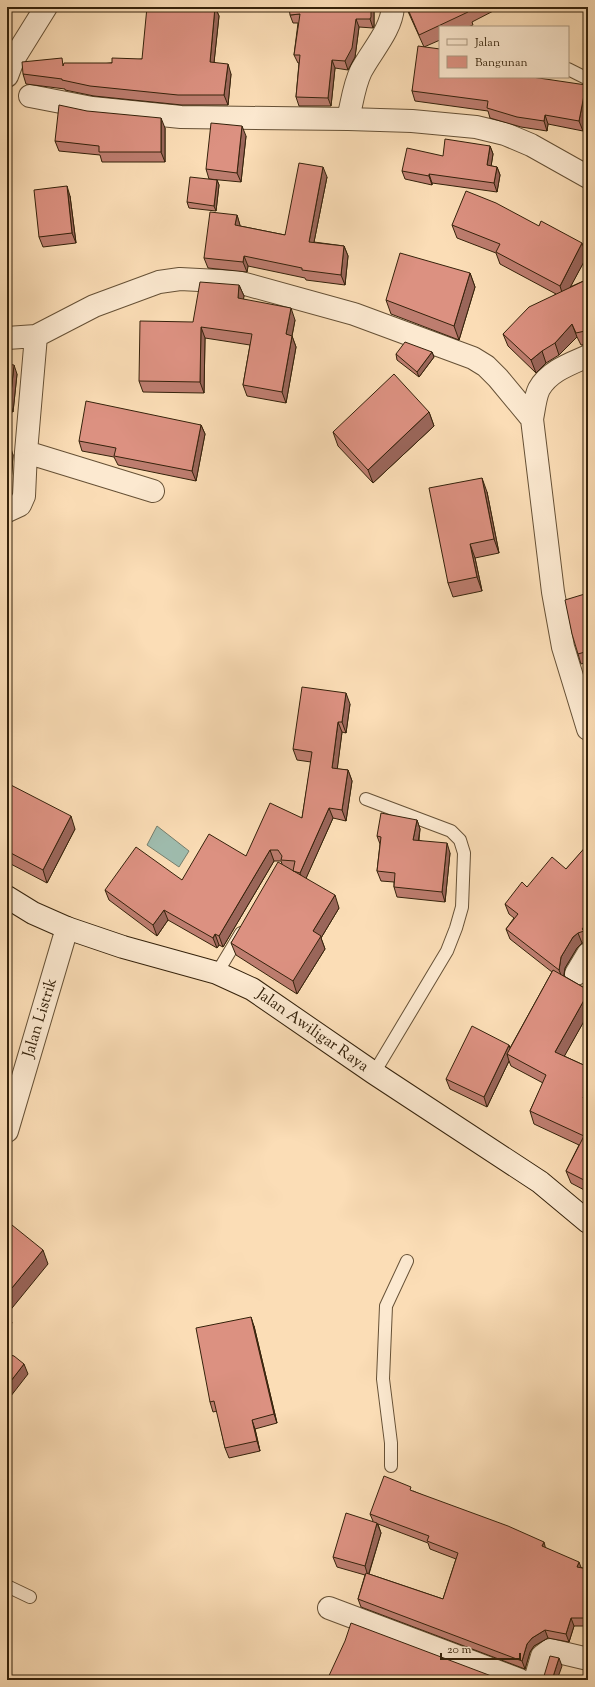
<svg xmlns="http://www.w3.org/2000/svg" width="595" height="1687" font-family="'Sorts Mill Goudy',serif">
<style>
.water{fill:#9fbcae;stroke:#757e6d}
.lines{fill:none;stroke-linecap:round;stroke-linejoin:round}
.lane-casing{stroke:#665136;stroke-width:14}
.street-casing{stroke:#665136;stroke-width:24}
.secondary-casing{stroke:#35220b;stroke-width:24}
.lane{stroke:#fce9d0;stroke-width:12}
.street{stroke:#fce9d0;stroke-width:22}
.secondary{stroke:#fce9d0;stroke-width:22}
.wall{fill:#bd7d6f;stroke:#35220b;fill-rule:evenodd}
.shaded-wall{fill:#9a665a;stroke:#35220b}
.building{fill:#dc9181;stroke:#35220b}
.labels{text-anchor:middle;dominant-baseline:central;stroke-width:3;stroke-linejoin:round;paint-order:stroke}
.street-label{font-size:16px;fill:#35220b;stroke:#fce9d0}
</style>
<rect width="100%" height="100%" fill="#fbddb6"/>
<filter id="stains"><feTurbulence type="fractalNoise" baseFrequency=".005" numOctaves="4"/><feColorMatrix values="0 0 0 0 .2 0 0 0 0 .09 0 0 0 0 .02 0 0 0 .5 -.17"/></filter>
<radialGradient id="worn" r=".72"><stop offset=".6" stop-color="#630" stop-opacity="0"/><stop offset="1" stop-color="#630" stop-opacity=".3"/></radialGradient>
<path class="water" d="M157,826l32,25 -10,16 -32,-22z"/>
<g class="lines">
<g class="lane-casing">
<path id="lane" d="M568,69l20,10
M366,799l85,32 9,9 4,13 -2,54 -6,21 -9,23 -73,122
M217,973l24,-40
M391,1466v-23l-8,-64 3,-73 21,-45
M7,1586l23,11"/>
</g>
<g class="street-casing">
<path id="street" d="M7,76l6,-16 33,-53
M30,96l62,12 89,9 167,2 64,2 64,6 29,7 26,11 57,32
M348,119c4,-16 6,-34 13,-48 11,-21 30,-40 32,-64
M7,338l29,-2 58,-30 65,-24 21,-3 58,3 116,32 119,44 13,8 12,12 34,41 21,173 10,55 25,82
M532,419c2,-9 3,-22 7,-30 10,-18 31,-25 49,-33
M26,452l127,39
M7,511l13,-6 4,-9 2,-44 10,-116
M576,974l12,-20
M7,1131l60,-203
M329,1608l191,72
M535,1680l7,-24 8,-6 38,9"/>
</g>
<g class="secondary-casing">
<path id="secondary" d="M7,897l26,16 34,15 56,19 94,26 35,16 122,84 166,109 48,40"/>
</g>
<use href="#lane" class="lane"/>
<use href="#street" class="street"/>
<use href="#secondary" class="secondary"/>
</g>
<path class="wall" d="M215,7l4,9 -5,46 17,12 -3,31h-46l-88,-9 -29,-6v-1l-39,-5 -3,-10 119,-15z
M374,7v19l-1,2 -14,-1 -4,30 -7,13 -13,-2 -4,38h-32l-3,-9 3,-34h-1l-4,-8 4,-32h-5l-3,-8z
M406,7h95l-29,15 1,3 -5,2h-28v13l-16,7 16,30 148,13v14l-5,27 -35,-7 -1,7 -26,-4 -31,-9 -2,-7 -73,-10 -3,-10 12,-44z
M165,128v34h-63l-2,-7 -41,-4 -4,-10z
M246,136l-5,46 -32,-3 -3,-10z
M490,146l3,8 -2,12 6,1 3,8 -3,17 -65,-9v2l-27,-6 -3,-8z
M327,177l-13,65 30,4 4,10 -3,29 -39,-5 -1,-2 -57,-12 -1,6 -39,-4 -4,-10 33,-43 3,11 45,9z
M217,180l2,5 -3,26 -27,-3 -2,-6z
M70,196l6,47 -33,4 -4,-10z
M452,225l135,31 -17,31 18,-8v65l-7,1 -4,-8 -18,18 -13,8 -10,10 -28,-27 -5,-12 53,-40 -56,-30 -4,-11 -39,-15z
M470,273l5,14 -16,53 -68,-26 -5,-14z
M239,285l5,11 -1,3 52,21 -3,16 4,11 -10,56 -39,-7 -4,-11 7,-40 -45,-7 -1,55 -61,-1 -4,-11 54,-59z
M432,352l2,5 -15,20 -22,-17 -1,-6z
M7,364l10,10 -4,38 -6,-1z
M429,412l5,14 -61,57 -35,-37 -5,-14z
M201,425l4,9 -9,47 -78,-16 -4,-8 -32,-6 -3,-10z
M7,445l6,10 -3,41 -3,1z
M487,492l12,61 -24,5 7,33 -29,6 -5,-14z
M588,586v76l-7,2 -3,-10 10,-61 -2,-6z
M350,704l-4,29 -4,-1 -5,37 11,1 4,11 -6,40 -13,-3 -27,60 33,30 -18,30 4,11 -28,45 -61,-39 -5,-12 51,-79 -1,-3h-7l-51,86 -4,-2 -2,3 -49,-28 -11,16 -48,-36 -4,-10 77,-10 64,-24 56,-38 9,-56 -14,-2 -4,-11z
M7,783l68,46 -28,54 -40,-21z
M417,820l3,9 -1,11 31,13 -5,49 -48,-5 -3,-10v-5l-13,-1 -4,-10 3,-27 -3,-8z
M588,845v92l-1,1 1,4 -6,1 -5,5 -12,20 -1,8 24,14v24l-24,42 24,11v125l-17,-9 -5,-12 13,-26 -45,-21 -4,-13 13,-28 -32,-17 -2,-5 -22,46 -37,-18 -4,-10 64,-31 42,-76 -42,-33 -4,-10 8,-11 -5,-4 -4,-10 22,-17 39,-18z
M254,1326l23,97 -22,6 5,22 -31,7 -4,-10 -8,-37 -4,1 -3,-10z
M413,1491l133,57 36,20 6,1v57h-14l-5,16 -21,-4 -14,8 -4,6 -5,17 -164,-62 -3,-8 7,-24 -28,-8 -4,-10 40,-36 -3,-7zM378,1524l50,19 2,6 26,10 -13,40 -74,-25 12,-41z"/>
<path class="shaded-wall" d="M7,7h3l-3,9z
M215,7l4,9 -6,56 -3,-10z
M371,7h3v19l-1,2 -3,-9z
M356,19l3,8 -4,30 -7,13 -3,-9z
M332,60l3,8 -4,38 -3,-8z
M228,64l3,10 -3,31 -4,-10z
M586,85l2,5v14l-5,27 -4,-10z
M545,115l3,9 -1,7 -3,-10z
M161,118l4,10v34l-4,-10z
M242,126l4,10 -5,46 -4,-9z
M490,146l3,8 -3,19 -3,-8z
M323,167l4,10 -15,75 -3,-10z
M497,167l3,8 -3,17 -3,-9z
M429,174l3,9v2l-3,-9z
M217,180l2,5 -3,26 -2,-5z
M67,186l3,10 6,47 -4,-10z
M237,215l3,10 -1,10 -4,-10z
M582,243l5,13 -23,43 -4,-13z
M344,246l4,10 -3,29 -4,-10z
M244,256l4,10 -1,6 -4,-10z
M470,273l5,14 -16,53 -5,-14z
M239,285l5,11 -2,13 -4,-11z
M291,308l4,12 -5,26 -4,-12z
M572,324l5,13 -18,18 -4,-12z
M201,327l4,11 -1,55 -4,-11z
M292,336l4,11 -10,56 -4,-11z
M542,351l4,12 -10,10 -5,-13z
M432,352l2,5 -15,20 -2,-5z
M14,365l3,9 -4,38 -3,-10z
M429,412l5,14 -61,57 -5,-13z
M201,425l4,9 -9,47 -4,-10z
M10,445l3,10 -3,41 -3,-10z
M482,478l5,14 12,61 -5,-14z
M470,544l5,14 7,33 -5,-14z
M346,693l4,11 -4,29 -4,-11z
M338,722l4,10 -6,47 -4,-11z
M348,770l4,11 -6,40 -4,-11z
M329,808l4,10 -29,65 -4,-10z
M71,816l4,13 -28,54 -4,-13z
M417,820l3,9 -3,20 -4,-9z
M447,843l3,10 -5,49 -3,-10z
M270,850l4,11 -51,86 -4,-11z
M335,895l4,13 -18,30 4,11 -28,45 -4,-13 20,-50z
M164,910l4,10 -11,16 -4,-11z
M588,922v15l-1,1 -3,-7 -2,-2z
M578,933l4,10 -5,5 -12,20 -2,12 -4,-10 2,-13 12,-20z
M215,934l4,11 -2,3 -4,-10z
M588,993v21l-28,50 -5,-12z
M509,1045l3,9h-5l2,7 -22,46 -3,-10z
M588,1087v22l-5,-11z
M43,1250l5,14 -40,49 4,10 -5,6v-35z
M251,1317l3,9 23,97 -3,-9z
M24,1364l4,10 -21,27v-15z
M252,1420l3,9 5,22 -3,-10z
M377,1523l4,10 -13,43 -3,-10z
M544,1542l2,8 -4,-4z
M579,1562l3,8 -5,-3z
M571,1618l3,8 -5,16 -3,-8z
M545,1630l3,8 -14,8 -4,6 -5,17 -3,-8 5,-17 5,-6z
M559,1658l3,8 -5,14h-5z"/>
<path class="building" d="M147,7h68l-5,55 18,2 -4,31h-46l-88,-9 -28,-6v-1l-39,-5 -1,-12 40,-4 1,8 1,-3h48v-5l30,1z
M289,7h82v10l-1,2h-14l-4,29 -7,13 -13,-1 -4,38 -32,-1 4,-42h-6l6,-41 -10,1z
M407,7h64l-4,2 1,3 -49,23z
M418,46l22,3v28h92l54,8 -7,36 -34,-6 -1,6 -27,-4 -30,-9 1,-7 -76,-10z
M59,105l28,6 74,7v34h-62v-6l-44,-5z
M211,123l31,3 -5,47 -31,-4z
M445,139l45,7 -3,19 10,2 -3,16 -65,-9v2l-27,-5 5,-23 36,8z
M299,163l24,4 -14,75 35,4 -3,29 -39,-5v-2l-58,-12 -1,6 -39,-4 6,-46 27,3 -2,10 50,10z
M190,177l27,3 -3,26 -27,-4z
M67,186l5,47 -33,4 -5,-47z
M466,191l30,12 43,23 2,-5 41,22 -22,43 -64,-34 4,-8 -48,-19z
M400,253l70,20 -16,53 -68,-26z
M588,279v54l-3,-2 -9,2 -4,-9 -17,19 -13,8 -11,9 -28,-26 26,-27z
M200,282l39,3 -1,13 53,10 -5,26 6,2 -10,56 -39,-7 9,-51 -51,-7 -1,55 -61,-1 1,-60 53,1z
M405,342l27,10 -15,20 -21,-18z
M7,364l7,1 -4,37h-3z
M394,374l35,38 -61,58 -35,-38z
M86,401l115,24 -9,46 -78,-15 2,-8 -37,-7z
M7,445h3l-3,41z
M482,478l12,61 -24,5 7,33 -29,6 -19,-95z
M588,586v6l-2,-5z
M588,593v58l-10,3 -6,-20 -7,-34z
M302,687l44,6 -4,29h-4l-6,46 16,2 -6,40 -13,-2 -29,65 -7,-2 2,-10 -14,-1 1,-4 -4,-6h-8l-51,86 -4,-2 -2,4 -49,-28 -11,15 -48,-35 31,-43 46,33 27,-46 37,22 24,-53 32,15 10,-66 -19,-3z
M7,783l64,33 -28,54 -36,-19z
M381,813l36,7 -4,20 34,3 -5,49 -48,-5 1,-14 -18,-2 4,-34 -4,-1z
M588,844v78l-6,7 2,2 -6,2 -5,4 -12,20 -2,13 -53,-41 12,-15 -13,-10 17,-22 5,5 25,-30 14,12z
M278,862l57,33 -22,36 8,5 -28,45 -62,-38z
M553,970l35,20v3l-33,59 33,15v20l-5,11 5,3v81l-22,-11 18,-35 -54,-25 16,-36 -39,-21z
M472,1026l37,19 -25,52 -38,-18z
M7,1221l36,29 -36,44z
M251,1317l23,97 -22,6 5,21 -32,7 -11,-47 -4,1 -14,-74z
M7,1354l7,2 10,8 -17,22z
M384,1476l27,11 -1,3 98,36 36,16 -2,4 37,16 -2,5 11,2v49h-17l-5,16 -21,-4 -13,8 -5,6 -5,17 -164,-62 8,-26 77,26 15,-46 -31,-12 2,-5 -59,-22z
M346,1513l31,10 -12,43 -32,-9z
M351,1623l151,57h-175l18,-39z
M550,1656l9,2 -7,22h-10l2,-4z"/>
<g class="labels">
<g class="street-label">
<text transform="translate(41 1018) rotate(-73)">Jalan Listrik</text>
<text transform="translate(312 1031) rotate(35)">Jalan Awiligar Raya</text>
</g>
</g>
<rect width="595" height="1687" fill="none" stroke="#fbddb6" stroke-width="24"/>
<rect x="8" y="8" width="579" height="1671" fill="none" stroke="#35220b" stroke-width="2"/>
<rect x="12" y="12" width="571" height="1663" fill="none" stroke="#35220b"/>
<rect x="439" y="26" width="130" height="52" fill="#fce9d0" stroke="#ac9981"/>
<rect x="447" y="39" width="20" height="6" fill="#fce9d0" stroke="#ac9981"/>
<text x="475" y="46" font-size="12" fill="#35220b">Jalan</text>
<rect x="447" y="56" width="20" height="12" fill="#dc9181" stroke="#ac9981"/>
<text x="475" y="66" font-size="12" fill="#35220b">Bangunan</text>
<path d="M441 1653v6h79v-6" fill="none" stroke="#35220b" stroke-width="2"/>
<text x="447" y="1653" font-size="12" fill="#35220b" stroke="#fce9d0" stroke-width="3" paint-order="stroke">20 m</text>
<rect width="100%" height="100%" filter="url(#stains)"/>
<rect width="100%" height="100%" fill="url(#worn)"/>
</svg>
